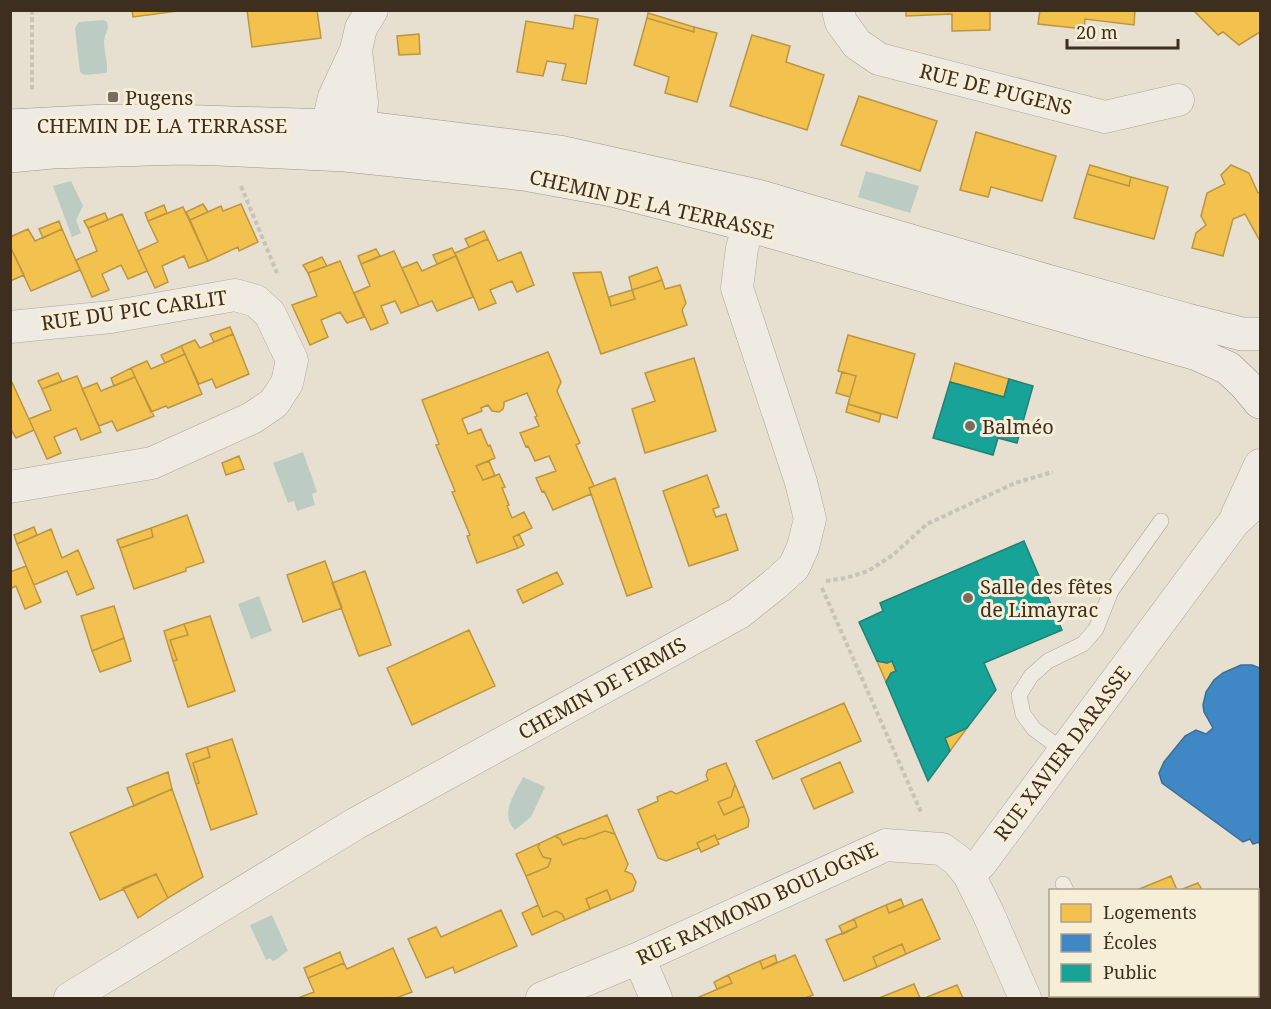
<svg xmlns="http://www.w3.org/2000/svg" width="1271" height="1009" font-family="'Noto Serif',serif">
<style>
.water{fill:#bcccc2}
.homes{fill:#f2c14e;stroke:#bc9540;stroke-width:1.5}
.schools{fill:#3f88c5;stroke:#3e6d94;stroke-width:1.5}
.public{fill:#17a398;stroke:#228074;stroke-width:1.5}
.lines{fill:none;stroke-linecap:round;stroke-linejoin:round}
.lane-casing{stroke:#ada599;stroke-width:16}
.street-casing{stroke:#ada599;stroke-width:33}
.secondary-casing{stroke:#9c958a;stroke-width:34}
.path{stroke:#c8c2b9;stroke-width:4;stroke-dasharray:4.5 3;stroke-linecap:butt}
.lane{stroke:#efebe3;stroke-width:15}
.street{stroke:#efebe3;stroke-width:32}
.secondary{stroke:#efebe3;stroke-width:33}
.poi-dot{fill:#786c5e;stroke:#f7eed8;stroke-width:2}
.labels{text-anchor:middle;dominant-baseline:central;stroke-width:6;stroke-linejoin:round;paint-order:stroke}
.street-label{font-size:20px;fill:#3d2e20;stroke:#f7eed8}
.poi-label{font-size:20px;fill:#3d2e20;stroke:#f7eed8;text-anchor:start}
</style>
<rect width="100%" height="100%" fill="#e7e0d1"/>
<path class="water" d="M103,20l4,2c2,8 0,8 -2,14 -3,9 3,25 2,35l-1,2 -22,2 -4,-3 -5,-44 4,-6z
M866,171l53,15 -9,27 -52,-16z
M71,181l12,25 -7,14 5,13 -9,4 -19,-51z
M303,452l14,40 -5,2 3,11 -18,6 -3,-10 -6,2 -15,-40z
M259,596l13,35 -21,8 -13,-35z
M523,777l22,10 -14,30 -16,13c-16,-17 0,-36 8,-53z
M272,915l16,36c-7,3 -8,8 -15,10l-3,-3 -4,2 -16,-35z"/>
<path class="homes" d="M132,10h53l-52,7z
M247,10h70l4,28 -69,9z
M906,10h84v20l-38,1v-17l-46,2z
M1040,10h95l-1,15 -49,-6 -1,10 -46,-5z
M1193,10h67v22l-21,13 -16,-13 -5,3z
M648,13l46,14v5l-47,-14z
M575,15l23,4 -12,65 -24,-4 4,-16 -19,-3 -4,15 -26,-4 9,-51 47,8z
M647,18l47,14v-5l23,6 -20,69 -32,-9 4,-16 -35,-12z
M419,34l1,20 -21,1 -2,-19z
M752,35l38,11 -4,16 38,13 -17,55 -77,-24z
M859,96l78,25 -17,50 -79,-26z
M976,132l80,24 -14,45 -51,-14 -3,10 -28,-7z
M1090,165l41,12 -2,9 -42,-12z
M1231,165l18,8 9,20 2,-1v49l-15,-27 -12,5 -10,37 -31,-8 4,-15 10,-8 -5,-9 6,-23 18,-9 -4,-9z
M1087,174l42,12 2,-9 37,10 -14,52 -80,-21z
M203,204l5,8 -18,8 -4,-8z
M241,204l17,38 -19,9 -1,-4 -30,14 -18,-41 31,-14 2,5z
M164,205l3,8 -19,8 -3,-8z
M183,207l25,54 -19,7 -5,-12 -22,10 6,16 -13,6 -17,-37 20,-9 -10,-21z
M105,213l3,7 -20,8 -4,-7z
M122,214l25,57 -19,8 -7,-14 -19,9 7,16 -17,7 -16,-37 21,-9 -9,-23z
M59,221l3,8 -19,9 -4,-9z
M28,229l7,12 27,-12 18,41 -49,21 -21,-45v-9z
M484,231l4,8 -19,8 -4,-8z
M488,239l10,22 23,-9 13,33 -17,7 -5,-11 -22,9 6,13 -17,7 -24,-57z
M10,246l14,29 -14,6z
M452,248l4,8 -19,8 -4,-9z
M376,249l4,7 -19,8 -3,-8z
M394,251l25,55 -18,7 -6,-12 -14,5 7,17 -17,7 -17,-37 16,-7 -9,-22z
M456,256l17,41 -36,14 -5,-10 -13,5 -17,-38 15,-6 5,9z
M322,257l5,9 -19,7 -5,-8z
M340,261l24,56 -17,6 -7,-11 -19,8 7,17 -18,8 -18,-40 25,-9 -9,-23z
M657,267l5,13 -30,10 -3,-13z
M601,272l10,34 24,-7 -3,-9 30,-10 3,9 15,-4 6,18 -4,7 5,15 -86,29 -28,-81z
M632,290l3,9 -24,7 -2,-9z
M230,327l3,7 -19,8 -4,-8z
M233,334l16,40 -33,14 -4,-9 -13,5 -18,-38 14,-6 5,8z
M848,335l67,19 -18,64 -49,-14 8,-28 -18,-5z
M181,346l4,8 -20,9 -4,-8z
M548,352l13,30 -4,9 23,52 -4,2 18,41 -5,2 2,6 -38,16 -9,-19 -2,1 -6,-14 20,-7 -7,-15 -14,5 -7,-15 -2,1 -6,-14 19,-7 -4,-9 2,-1 -10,-23 -23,9v3l-1,4 -4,3 -7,-1 -4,-6 -7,3 1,3 -20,8 6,15 13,-5 7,17 2,-1 5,13 -19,8 7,14 16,-6 6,13 -3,1 7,17 -2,1 5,12 12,-6 8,16 -19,9 5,11 -41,15 -10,-27 3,-1 -18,-43 3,-1 -19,-46 3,-1 -17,-44z
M185,354l17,40 -34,14 -2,-2 -15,6 -20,-44 16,-7 4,8z
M694,358l22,73 -71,22 -13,-44 23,-8 -10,-28z
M955,363l54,16 -5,18 -54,-15z
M131,368l4,9 -21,9 -3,-8z
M842,372l14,4 -6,21 -14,-4z
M58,373l4,8 -20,8 -4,-8z
M77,376l24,56 -20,8 -5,-12 -22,9 7,16 -14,6 -18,-40 22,-9 -9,-21z
M135,377l19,39 -37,15 -5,-10 -13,5 -17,-37 15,-6 4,8z
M10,378l24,52 -18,8 -6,-10z
M848,404l33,10 -2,8 -33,-10z
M239,456l5,13 -18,6 -4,-12z
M489,461l6,15 -12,4 -7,-14z
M707,475l12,32 -6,2 3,8 10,-3 12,36 -49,16 -26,-75z
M615,478l37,109 -25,9 -38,-108z
M187,515l17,47 -18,6v3l-52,18 -14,-41 33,-11 -2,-9z
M34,527l3,8 -20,9 -3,-9z
M151,528l2,9 -33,11 -3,-8z
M51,529l11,29 16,-8 16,38 -17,7 -10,-24 -33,14 -17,-41z
M519,534l5,11 -6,3 -5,-11z
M325,561l17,47 -39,14 -16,-47z
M26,566l15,36 -16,7 -9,-23 -6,3v-17z
M365,571l26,74 -32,11 -27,-73z
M557,572l6,12 -40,19 -6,-13z
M114,606l10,32 -32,13 -11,-35z
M210,616l25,75 -47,16 -15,-46 4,-1 -7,-20 18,-5 -4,-11z
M184,624l4,11 -18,5 7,20 -4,1 -9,-30z
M469,630l26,56 -83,39 -25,-57z
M124,638l7,23 -31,11 -8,-21z
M877,661l10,2 5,-2 4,10 -5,2 -5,9z
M844,703l17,38 -88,38 -17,-38z
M967,728l-17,23 -5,-13z
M232,739l25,75 -46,16 -15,-46 3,-1 -6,-20 17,-6 -3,-10z
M207,747l3,10 -17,6 6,20 -3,1 -10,-30z
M840,762l13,30 -39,17 -13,-30z
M726,763l9,21 -4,13 -13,5 6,13 20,-9 5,14 -1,7 -31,13 -2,-5 -18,8 2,5 -33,13 -8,-3 -20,-48 20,-9 -1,-4 14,-6 5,3 32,-14 -2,-5 2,-5z
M168,772l4,17 -38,17 -7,-18z
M735,784l9,22 -20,9 -6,-13 13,-5z
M172,789l31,88 -35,21 -12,-24 -56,26 -30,-67z
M607,815l8,19 -10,-3 -21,8 -3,-1 -18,7 -3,-6 -5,-3z
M605,831l10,3 13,30 -3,7 7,3 4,8 -3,9 -22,9 -4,-10 -21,9 4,10 -25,11 -3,-6 -6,-3 -13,6 -17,-41 22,-9 3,-8 -8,-2 -5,-10 2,-4 15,-7 5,3 3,6 18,-7 3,1z
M715,835l4,9 -18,8 -4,-9z
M540,843l-2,4 5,10 8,2 -3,8 -22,9 -10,-22z
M156,874l12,24 -30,20 -15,-30z
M1171,876l6,14h-40z
M1198,883l4,7h-22z
M607,890l4,10 -21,9 -4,-10z
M901,899l3,8 -15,6 -3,-8z
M922,899l18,40 -34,15 -4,-10 -29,13 4,10 -33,14 -18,-41 31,-13 -3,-8 32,-14 3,8z
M538,905l5,12 13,-6 6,3 3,6 -33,15 -10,-22z
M501,910l16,36 -62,27 -2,-6 -27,11 -18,-39 28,-12 5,10z
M854,919l3,8 -14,7 -4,-8z
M902,944l4,10 -29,13 -4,-10z
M393,948l19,44 -16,6h-98l16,-6 -6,-14 36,-15 3,6z
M340,952l4,11 -36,15 -4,-10z
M775,955l2,7 -14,7 -3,-8z
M795,955l18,40 -8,3h-105l-1,-1 33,-14 -4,-8 32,-14 3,8z
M728,975l4,8 -15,6 -3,-7z
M914,984l6,14h-41z
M957,985l6,13h-36v-1z
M1168,996h85l1,2h-85z"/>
<path class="schools" d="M1241,665h11l8,3v178l-1,-4 -6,2 -3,-5 -7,3 -81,-59 -3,-10 5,-11 21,-26 11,-6 10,4 7,-6 -9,-16 -1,-7 3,-13 8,-12 9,-7z"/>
<path class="public" d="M1009,379l24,7 -16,57 -19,-5 -5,17 -60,-17 17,-56 54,15z
M1024,541l38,89 -78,33 12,27 -29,38 -22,10 5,13 -22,30 -42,-99 5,-9 5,-2 -4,-10 -5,2 -10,-2 -18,-39 24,-11 -3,-8z"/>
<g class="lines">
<g class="lane-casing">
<path id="lane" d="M1064,751l-30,-22 -11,-15 -4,-19 12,-19 17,-15 35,-17 13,-15 15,-38 50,-70
M1063,884l3,6
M1113,996l1,2"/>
</g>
<g class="street-casing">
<path id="street" d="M838,10l3,12 16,22 22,15 226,58 73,-17
M341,148l-12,-22 1,-12 4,-17 22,-47 5,-22 11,-18
M347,151l13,-24 2,-25 -6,-52
M10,327l101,-10 124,-22 21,6 14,13 22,46 -5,23 -13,20 -22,15 -100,45 -142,24
M1237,515l23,-50
M969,875l12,-12 253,-341 26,-24
M639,958l17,40
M70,998l285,-174 384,-211 35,-28 20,-18 9,-20 7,-28 -9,-37 -64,-194 5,-40 14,-48
M542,998l97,-40 247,-113 56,4 15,11 12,15 19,38 37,85"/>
</g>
<g class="secondary-casing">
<path id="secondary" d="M10,126l95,-5h68l187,6 200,25 198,44 286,84 143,40 55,14h18
M10,156l42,-4 129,-4 36,1 128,6 179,19 88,16 136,35 449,129 31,14 17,16 15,18"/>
</g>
<path class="path" d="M32,10v81
M241,186l36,87
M826,581l20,-3 22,-7 25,-16 34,-31 88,-41 38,-11
M822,588l99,224"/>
<use href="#lane" class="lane"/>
<use href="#street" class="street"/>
<use href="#secondary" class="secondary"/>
</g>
<g class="poi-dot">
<rect x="107" y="91" width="12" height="12" rx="3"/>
<circle cx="970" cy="426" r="6"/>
<circle cx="968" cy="598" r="6"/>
</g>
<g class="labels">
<g class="street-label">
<text transform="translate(996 89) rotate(14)">RUE DE PUGENS</text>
<text x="162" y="125">CHEMIN DE LA TERRASSE</text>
<text transform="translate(652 204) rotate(13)">CHEMIN DE LA TERRASSE</text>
<text transform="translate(134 310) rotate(-8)">RUE DU PIC CARLIT</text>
<text transform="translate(602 688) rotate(-29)">CHEMIN DE FIRMIS</text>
<text transform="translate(1062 753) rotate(-53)">RUE XAVIER DARASSE</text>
<text transform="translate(757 903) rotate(-25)">RUE RAYMOND BOULOGNE</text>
</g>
<g class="poi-label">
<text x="125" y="97">Pugens</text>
<text x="982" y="426">Balméo</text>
<text x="980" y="586">Salle des fêtes<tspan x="980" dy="23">de Limayrac</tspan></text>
</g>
</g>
<rect width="1271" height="1009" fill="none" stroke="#3d2e20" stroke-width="24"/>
<rect x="1049" y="889" width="210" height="108" fill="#f7eed8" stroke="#ada18e" stroke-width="1.5"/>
<rect x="1061" y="904" width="30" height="18" fill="#f2c14e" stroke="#ada18e" stroke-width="1.5"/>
<text x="1103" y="919" font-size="18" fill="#3d2e20">Logements</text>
<rect x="1061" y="934" width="30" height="18" fill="#3f88c5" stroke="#ada18e" stroke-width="1.5"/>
<text x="1103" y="949" font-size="18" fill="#3d2e20">Écoles</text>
<rect x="1061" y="964" width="30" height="18" fill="#17a398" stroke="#ada18e" stroke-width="1.5"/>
<text x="1103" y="979" font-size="18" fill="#3d2e20">Public</text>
<path d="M1067 39v9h111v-9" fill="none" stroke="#3d2e20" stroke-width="3"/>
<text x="1076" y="39" font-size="18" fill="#3d2e20" stroke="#f7eed8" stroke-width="4.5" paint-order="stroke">20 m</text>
</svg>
